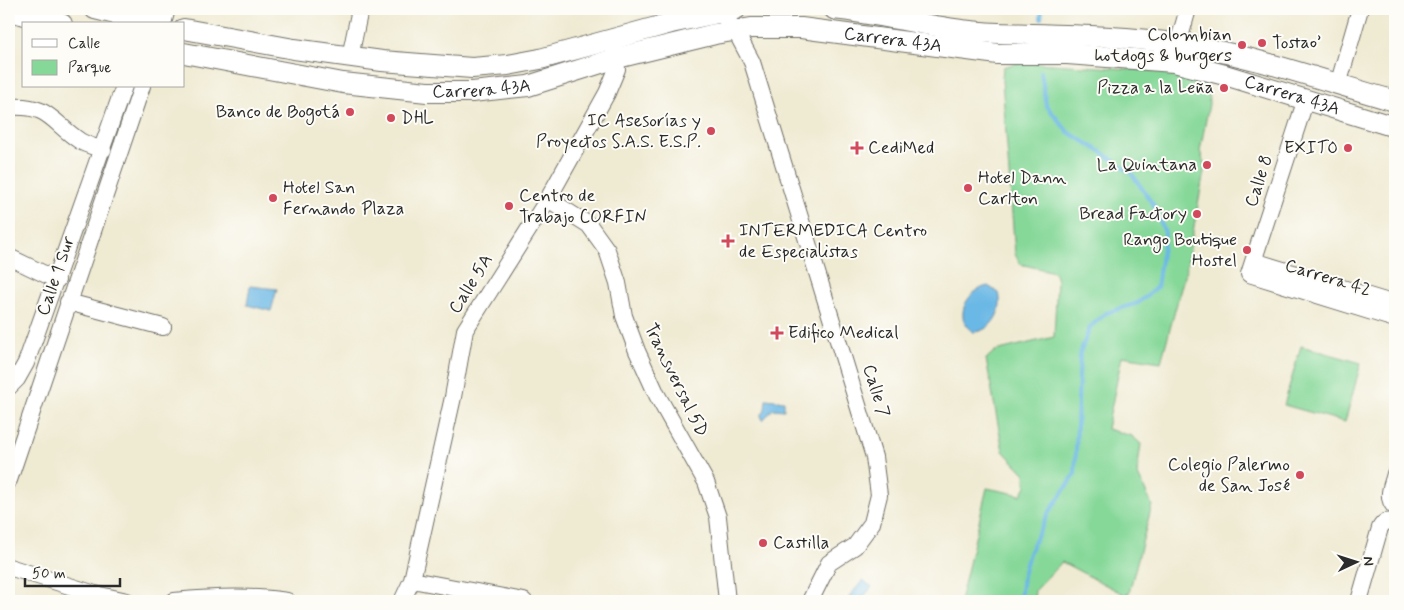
<svg xmlns="http://www.w3.org/2000/svg" width="1404" height="610" font-family="Mynerve,sans-serif">
<style>
.green{fill:#86d899;stroke:#588262}
.water{fill:#6bb8e5;stroke:#4b7288}
.lines{fill:none;stroke-linecap:round;stroke-linejoin:round}
.stream{stroke:#6bb8e5;stroke-width:4}
.minor-casing{stroke:#706e65;stroke-width:18}
.major-casing{stroke:#706e65;stroke-width:22}
.minor{stroke:#fff;stroke-width:16}
.major{stroke:#fff;stroke-width:20}
.poi-dot{fill:#d1495b;stroke:#fdfcf7;stroke-width:2}
.labels{text-anchor:middle;dominant-baseline:central;stroke-width:4;stroke-linejoin:round;paint-order:stroke}
.poi-label{font-size:18px;fill:#2b2b2b;stroke:#fdfcf7;text-anchor:end}
.street-label{font-size:18px;fill:#2b2b2b;stroke:#fdfcf7}
</style>
<rect width="100%" height="100%" fill="#fdfcf7"/>
<filter id="ink" filterUnits="userSpaceOnUse"><feTurbulence type="fractalNoise" baseFrequency=".02" numOctaves="2"/><feDisplacementMap in="SourceGraphic" scale="10" xChannelSelector="R" yChannelSelector="G"/><feConvolveMatrix kernelMatrix="1 2 1 2 8 2 1 2 1" color-interpolation-filters="sRGB"/></filter>
<filter id="wash" filterUnits="userSpaceOnUse"><feTurbulence type="fractalNoise" baseFrequency=".0096" numOctaves="4" result="noise"/><feDisplacementMap in="SourceGraphic" scale="20" xChannelSelector="R" yChannelSelector="G"/><feGaussianBlur stdDeviation="1.12" result="paint"/><feColorMatrix in="noise" values="0 0 0 0 0 0 0 0 0 0 0 0 0 0 0 0 0 1.4 0 .05"/><feComposite in="paint" operator="in"/></filter>
<g filter="url(#wash)">
<rect width="100%" height="100%" fill="#efead2"/>
<path class="green" d="M1021,62l155,10 22,6 10,8 1,18 -9,47 5,15 -19,104 -25,92 -39,-6 -15,73 25,7 9,8 -4,29 15,32 -23,88 -4,2 -63,-33 -27,28 -1,11h-74l27,-113 34,7 5,-9 -1,-12 -22,-23 -17,-92 9,-8 59,-14 3,-57 -3,-8 -34,-8 -5,-10 -13,-174 1,-13z
M1301,346l60,17 -16,59 -61,-17z"/>
<path class="water" d="M250,286l27,3 -6,22 -24,-6z
M988,286l11,7c5,17 -7,39 -26,39 -21,-14 -6,-42 15,-46z
M766,399l18,2v9l-11,-1 -10,11 -2,-4 4,-7z
M863,580l9,7 -12,14h-5l-6,-4z"/>
<g class="lines">
<path class="stream" d="M1041,18l1,-9
M1020,601l3,-26 6,-22 19,-39 27,-40 5,-121 10,-26 16,-14 32,-10 19,-16 8,-54 -11,-27 -22,-32 -27,-20 -37,-22 -22,-27 -5,-33"/>
</g>
</g>
<g filter="url(#ink)">
<g class="lines">
<g class="minor-casing">
<path id="minor" d="M718,9l17,21 17,32 122,395 5,38 -7,28 -17,23 -26,17 -19,38
M163,24l4,-15
M1178,44l10,-35
M350,57l10,-48
M1338,85l22,-76
M1306,99l-57,175 146,45
M9,107c41,-3 42,15 71,34 7,4 15,6 23,9
M548,199l41,26 18,25 11,33 6,33 13,35 20,44 49,87 12,35 9,84
M9,257l48,23
M1254,261l141,43
M68,302l95,25
M9,387l8,-8 9,-16 98,-277
M1395,474c-3,12 -10,23 0,33
M9,480l133,-394
M9,567l86,27 32,7
M412,580l112,21
M174,601c38,-4 75,-6 113,0
M402,601l10,-21 41,-183 12,-67 83,-131 59,-106 10,-24 -3,-21
M1359,601l21,-73c4,-7 7,-8 15,-5"/>
</g>
<g class="major-casing">
<g id="major">
<path d="M95,9l61,15"/>
<path d="M834,9c55,6 109,22 164,24 60,2 122,2 182,11 73,11 144,37 215,57"/>
<path d="M9,11l53,13"/>
<path d="M184,29l110,20 88,12 90,7 36,-3 32,-6 131,-36 65,-14"/>
<path id="s1" d="M184,53l159,30 84,9h45l56,-6 89,-28 98,-24 36,-6h50l197,26h69l107,8 51,13 170,52"/>
</g>
</g>
<use href="#minor" class="minor"/>
<use href="#major" class="major"/>
</g>
</g>
<g class="poi-dot">
<circle cx="1262" cy="43" r="5"/>
<circle cx="1242" cy="45" r="5"/>
<circle cx="1224" cy="88" r="5"/>
<circle cx="350" cy="112" r="5"/>
<circle cx="391" cy="118" r="5"/>
<circle cx="711" cy="131" r="5"/>
<path d="M854.5 140.5h5v5h5v5h-5v5h-5v-5h-5v-5h5z"/>
<circle cx="1348" cy="148" r="5"/>
<circle cx="1207" cy="165" r="5"/>
<circle cx="968" cy="188" r="5"/>
<circle cx="273" cy="198" r="5"/>
<circle cx="509" cy="206" r="5"/>
<circle cx="1197" cy="214" r="5"/>
<path d="M725.5 233.5h5v5h5v5h-5v5h-5v-5h-5v-5h5z"/>
<circle cx="1247" cy="250" r="5"/>
<path d="M774.5 325.5h5v5h5v5h-5v5h-5v-5h-5v-5h5z"/>
<circle cx="1300" cy="475" r="5"/>
<circle cx="763" cy="543" r="5"/>
</g>
<g class="labels">
<g class="poi-label">
<text x="1232" y="35">Colombian<tspan x="1232" dy="21">hotdogs &amp; burgers</tspan></text>
<text x="1272" y="43" text-anchor="start">Tostao’</text>
<text x="1214" y="88">Pizza a la Leña</text>
<text x="340" y="112">Banco de Bogotá</text>
<text x="401" y="118" text-anchor="start">DHL</text>
<text x="701" y="121">IC Asesorías y<tspan x="701" dy="21">Proyectos S.A.S. E.S.P.</tspan></text>
<text x="868" y="148" text-anchor="start">CediMed</text>
<text x="1338" y="148">EXITO</text>
<text x="1197" y="165">La Quintana</text>
<text x="978" y="178" text-anchor="start">Hotel Dann<tspan x="978" dy="21">Carlton</tspan></text>
<text x="283" y="188" text-anchor="start">Hotel San<tspan x="283" dy="21">Fernando Plaza</tspan></text>
<text x="519" y="196" text-anchor="start">Centro de<tspan x="519" dy="21">Trabajo CORFIN</tspan></text>
<text x="1187" y="214">Bread Factory</text>
<text x="739" y="231" text-anchor="start">INTERMEDICA Centro<tspan x="739" dy="21">de Especialistas</tspan></text>
<text x="1237" y="240">Rango Boutique<tspan x="1237" dy="21">Hostel</tspan></text>
<text x="788" y="333" text-anchor="start">Edifico Medical</text>
<text x="1290" y="465">Colegio Palermo<tspan x="1290" dy="21">de San José</tspan></text>
<text x="773" y="543" text-anchor="start">Castilla</text>
</g>
<g class="street-label">
<text stroke="none"><textPath href="#s1" startOffset="721">Carrera 43A</textPath></text>
<text stroke="none"><textPath href="#s1" startOffset="301">Carrera 43A</textPath></text>
<text stroke="none"><textPath href="#s1" startOffset="1126">Carrera 43A</textPath></text>
<text transform="translate(1259 181) rotate(-72)">Calle 8</text>
<text transform="translate(56 276) rotate(-71)">Calle 1 Sur</text>
<text transform="translate(1328 278) rotate(17)">Carrera 42</text>
<text transform="translate(471 284) rotate(-58)">Calle 5A</text>
<text transform="translate(676 380) rotate(64)">Transversal 5D</text>
<text transform="translate(876 391) rotate(73)">Calle 7</text>
</g>
</g>
<rect width="1404" height="610" fill="none" stroke="#fdfcf7" stroke-width="30"/>
<rect x="22" y="22" width="162" height="65" fill="#fdfcf7" stroke="#a9a8a5"/>
<rect x="32" y="39" width="25" height="8" fill="#ffffff" stroke="#a9a8a5"/>
<text x="68" y="48" font-size="15" fill="#2b2b2b">Calle</text>
<rect x="32" y="60" width="25" height="15" fill="#86d899" stroke="#a9a8a5"/>
<text x="68" y="72" font-size="15" fill="#2b2b2b">Parque</text>
<g transform="translate(1356 562) rotate(86)" stroke="#fdfcf7" stroke-width="4" paint-order="stroke">
<path d="M0-4L9 19L0 12L-9 19Z" fill="#2b2b2b"/>
<text y="-8" font-size="14" font-weight="bold" text-anchor="middle" fill="#2b2b2b">N</text>
</g>
<path d="M25 578v8h95v-8" fill="none" stroke="#2b2b2b" stroke-width="2.5"/>
<text x="32" y="578" font-size="15" fill="#2b2b2b" stroke="#fdfcf7" stroke-width="4" paint-order="stroke">50 m</text>
</svg>
